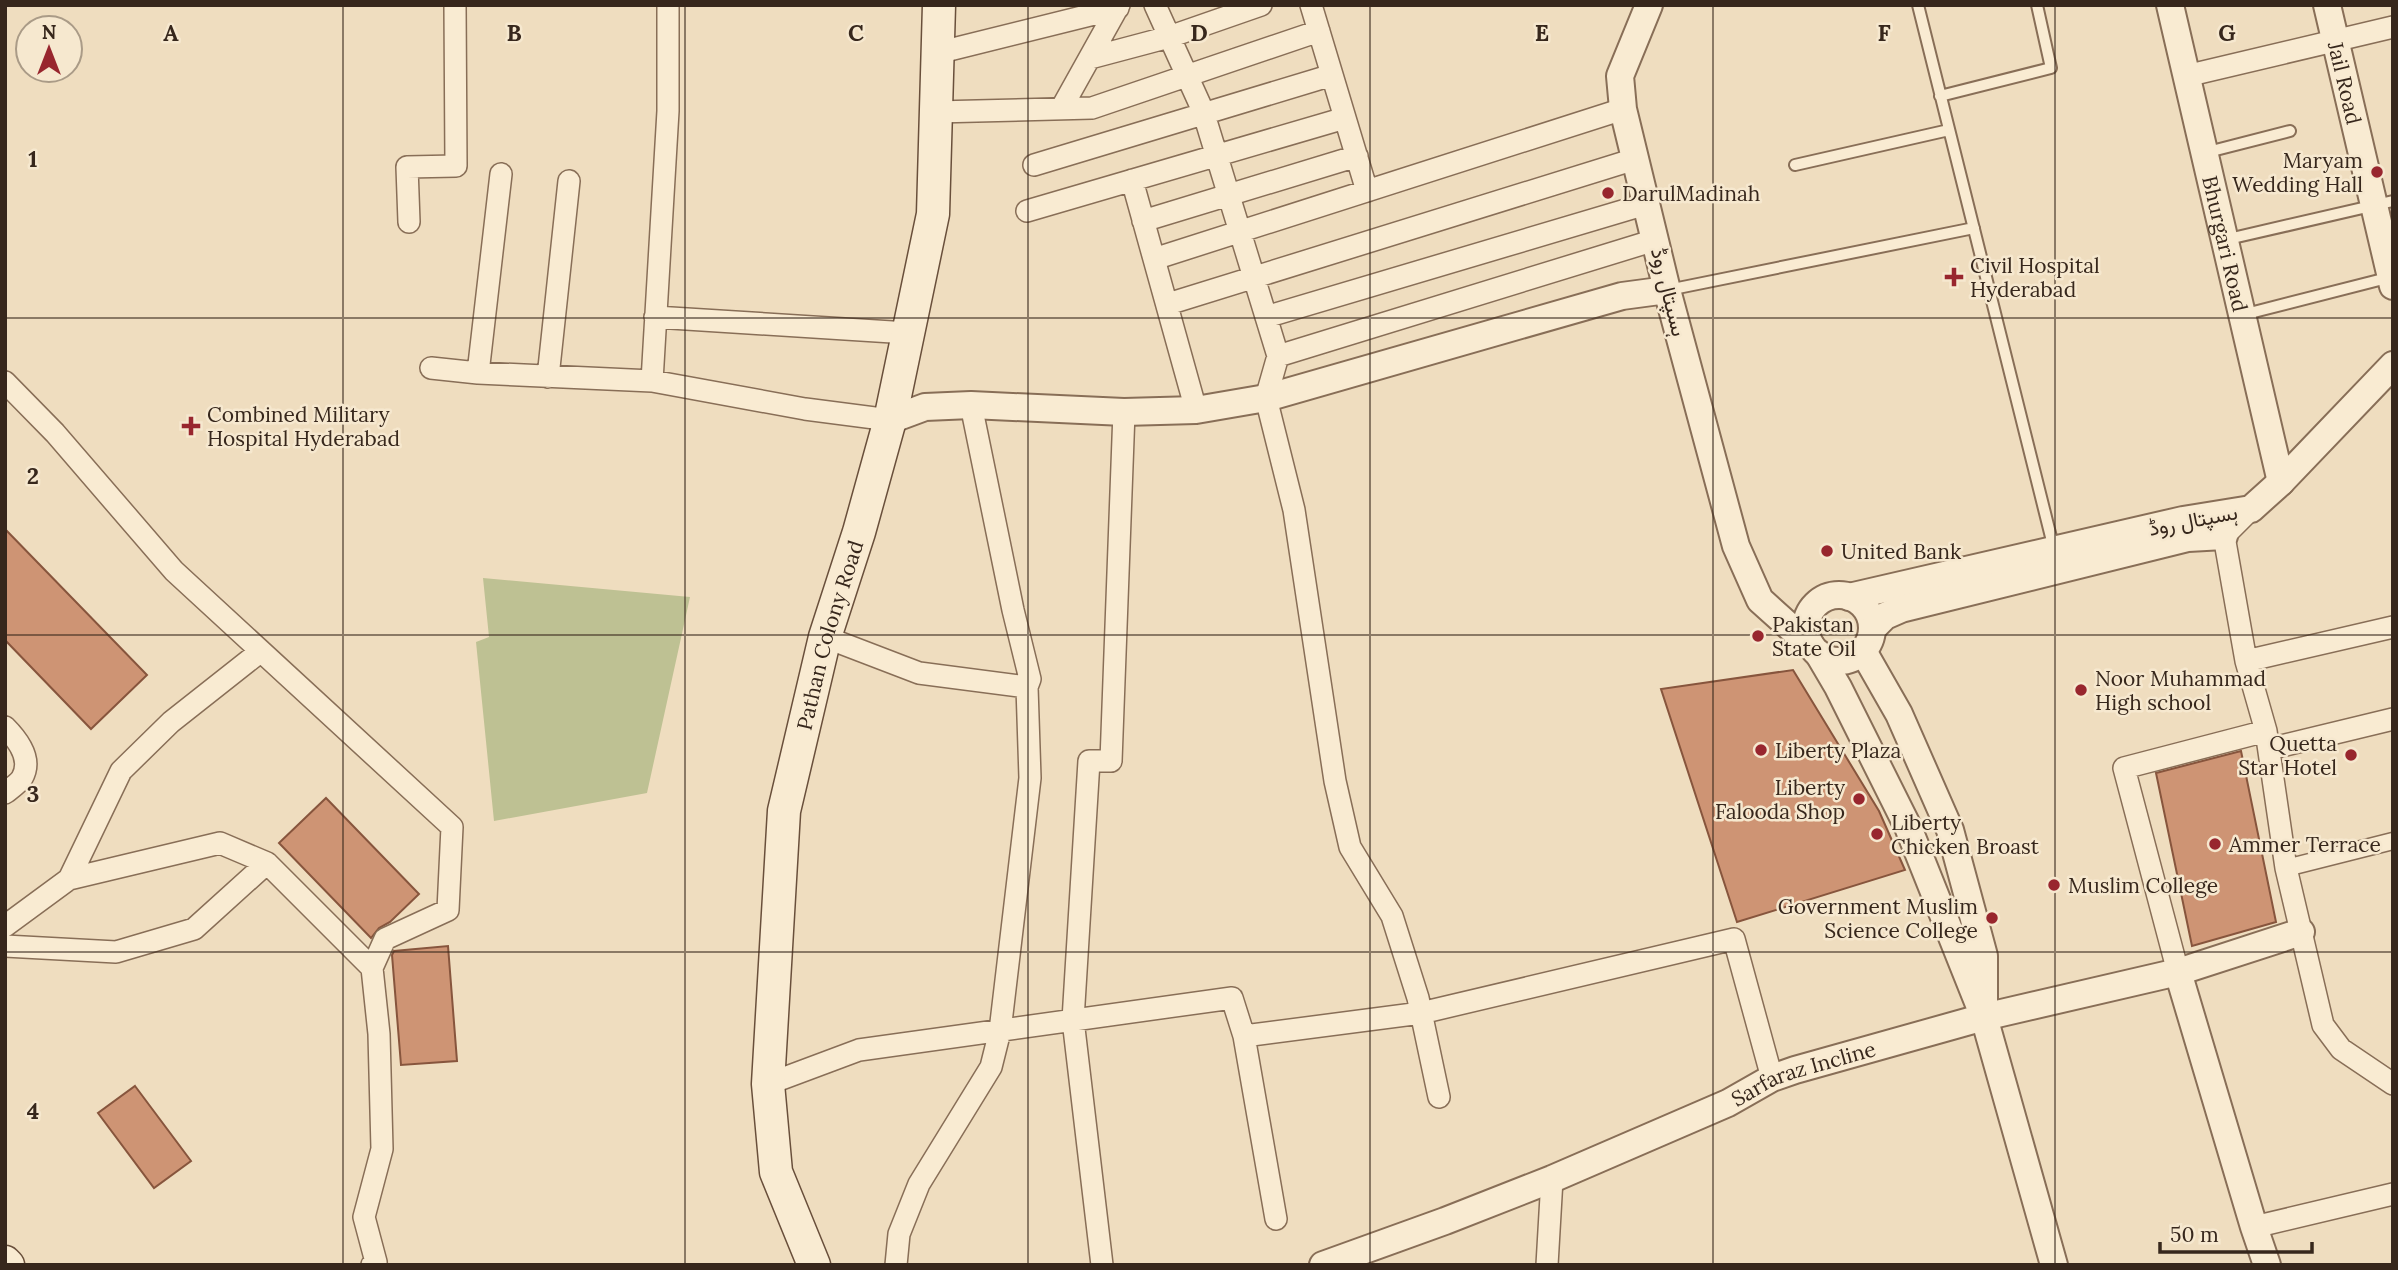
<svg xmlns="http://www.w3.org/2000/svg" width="2398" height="1270" font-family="Lora,Vazirmatn,serif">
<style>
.cemetery{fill:#bec193}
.building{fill:#ce9474;stroke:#87553d;stroke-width:2}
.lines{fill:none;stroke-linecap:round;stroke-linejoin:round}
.service-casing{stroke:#886e57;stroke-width:14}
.pedestrian-casing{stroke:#886e57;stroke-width:19}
.minor-casing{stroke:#886e57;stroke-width:24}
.tertiary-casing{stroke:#886e57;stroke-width:30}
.secondary-casing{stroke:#694f3b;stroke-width:35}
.service{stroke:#f9ebd2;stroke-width:10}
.pedestrian{stroke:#f9ebd2;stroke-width:16}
.minor{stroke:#f9ebd2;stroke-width:21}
.tertiary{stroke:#f9ebd2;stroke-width:26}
.secondary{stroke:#f9ebd2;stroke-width:32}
.grid{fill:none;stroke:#37271c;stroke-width:2;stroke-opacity:0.55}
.poi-dot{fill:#98262e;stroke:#f6e8cf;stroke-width:2.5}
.labels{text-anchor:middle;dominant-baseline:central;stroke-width:5;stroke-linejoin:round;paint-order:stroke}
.street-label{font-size:21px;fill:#37271c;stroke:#f6e8cf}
.poi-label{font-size:21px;fill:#37271c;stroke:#f6e8cf;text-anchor:start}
.grid-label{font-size:23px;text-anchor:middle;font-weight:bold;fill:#37271c;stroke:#f6e8cf;stroke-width:5;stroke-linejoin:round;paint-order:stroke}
</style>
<rect width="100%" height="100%" fill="#efddbf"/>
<path class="cemetery" d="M483,578l207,19 -43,196 -153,28 -18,-179 13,-5z"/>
<path class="building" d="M5,529l142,146 -56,54 -86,-89z
M1793,670l86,141 26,59 -168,52 -76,-233z
M2241,751l35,171 -84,24 -36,-173z
M326,798l93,96 -29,28 -11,6 -8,10 -92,-95z
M448,946l9,115 -56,4 -9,-110 2,-4z
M135,1086l56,75 -37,27 -56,-75z"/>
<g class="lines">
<g class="service-casing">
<path id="service" d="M1918,5l136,544
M1940,96l111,-28 -14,-63
M2204,153l86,-22
M1795,165l154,-35
M2224,240l169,-39
M1668,290l306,-62
M2242,315l149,-38"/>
</g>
<g class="pedestrian-casing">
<path id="pedestrian" d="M2286,868l107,-27"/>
</g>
<g class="minor-casing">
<path id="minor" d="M1155,5l48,106 75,245 -12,42 28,112 41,271 15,66 42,69 26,82 21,99
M1311,5l56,186
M937,53l181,-45
M1090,58l79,-21 92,-32
M2186,76l207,-49
M1061,109l58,-104
M936,112l156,-4 227,-77
M1034,165l298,-90
M1132,180l64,230
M1027,211l318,-93
M1143,221l214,-65
M409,222l-2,-55 49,-1 -1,-161
M1154,259l469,-150
M1168,304l467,-145
M655,317l253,16
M1266,317l380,-113
M1278,356l377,-116
M431,368l47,5 174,8 153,28 85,11
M478,373l23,-199
M548,377l21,-196
M652,381l16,-270v-106
M5,382l50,51 119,138 278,256 -4,83 -63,29 -13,29 -105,-105 -73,66 -78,23 -111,-6
M825,637l94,36 108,14
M2246,661l147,-34
M5,727c13,13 28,32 17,51 -3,5 -12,11 -17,15
M2266,731l20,137 37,157 18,24 52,35
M2269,749l124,-30
M69,879l151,-36 47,20
M5,926l64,-47 52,-108 50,-49 90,-71
M2178,972l-54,-204 142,-37 -20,-70 -22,-125 27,-27
M768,1084l91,-34 373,-52 12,38
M1276,1219l-32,-183 177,-23 313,-74 38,139
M2254,1227l139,-33
M372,1265l4,-3 -12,-45 18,-68 -3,-115 -7,-66
M896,1265l3,-31 20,-50 72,-117 9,-36 30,-253 -3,-91 3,-8 -17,-69 -42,-205
M1102,1265l-29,-245 16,-259h22l13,-349
M1547,1265l5,-86"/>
</g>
<g class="tertiary-casing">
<g id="tertiary">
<path d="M1649,5l-29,71 3,33 44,181 69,256 24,54 51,46"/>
<path id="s1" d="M2170,5l111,477"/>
<path id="s2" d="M2327,5l66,281"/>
<path d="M890,420l35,-13 46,-2 153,7 72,-2 70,-12 356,-102 45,-6"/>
<circle cx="1839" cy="628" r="33"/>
<path d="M1849,597l334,-77 68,-11 30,-27 112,-117"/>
<path d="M1872,629l13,-13 16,-7 287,-71 36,-2"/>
<path d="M1863,651l36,63 51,116 34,126v45"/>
<path d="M1818,653l20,34 70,140 76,190 70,248"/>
<path d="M2178,972l76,255 13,38"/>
<path id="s3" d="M1323,1265l122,-44 107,-42 176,-76 44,-25 23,-8 189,-53 194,-45 123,-40"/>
</g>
</g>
<g class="secondary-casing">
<g id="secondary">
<path d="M5,1262l3,3"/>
<path id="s4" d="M814,1265l-38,-93 -8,-88 16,-273 41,-174 34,-105 31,-112 43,-206 6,-209"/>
</g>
</g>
<use href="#service" class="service"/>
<use href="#pedestrian" class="pedestrian"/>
<use href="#minor" class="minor"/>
<use href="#tertiary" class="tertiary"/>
<use href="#secondary" class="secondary"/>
</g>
<path class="grid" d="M343,5v1260M685,5v1260M1028,5v1260M1370,5v1260M1713,5v1260M2055,5v1260M5,318h2388M5,635h2388M5,952h2388"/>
<g class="poi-dot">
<circle cx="2377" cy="172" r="7"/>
<circle cx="1608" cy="193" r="7"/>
<path d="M1950.5 266.5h7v7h7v7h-7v7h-7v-7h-7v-7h7z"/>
<path d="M187.5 415.5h7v7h7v7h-7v7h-7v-7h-7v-7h7z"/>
<circle cx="1827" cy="551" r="7"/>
<circle cx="1758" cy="636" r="7"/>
<circle cx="2081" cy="690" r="7"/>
<circle cx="1761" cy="750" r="7"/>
<circle cx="2351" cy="755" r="7"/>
<circle cx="1859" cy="799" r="7"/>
<circle cx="1877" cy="834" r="7"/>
<circle cx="2215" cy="844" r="7"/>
<circle cx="2054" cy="885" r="7"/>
<circle cx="1992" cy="918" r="7"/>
</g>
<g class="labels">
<g class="street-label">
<text stroke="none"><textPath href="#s2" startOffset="80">Jail Road</textPath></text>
<text stroke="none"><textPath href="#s1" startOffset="245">Bhurgari Road</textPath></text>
<text transform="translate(1669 292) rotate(76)">ہسپتال روڈ</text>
<text transform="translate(2193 520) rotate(-11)">ہسپتال روڈ</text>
<text stroke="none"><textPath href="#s4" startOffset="644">Pathan Colony Road</textPath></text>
<text stroke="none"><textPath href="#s3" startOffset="518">Sarfaraz Incline</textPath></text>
</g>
<g class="poi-label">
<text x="2363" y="160" text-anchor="end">Maryam<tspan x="2363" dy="24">Wedding Hall</tspan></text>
<text x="1622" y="193">DarulMadinah</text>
<text x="1970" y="265">Civil Hospital<tspan x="1970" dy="24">Hyderabad</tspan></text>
<text x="207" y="414">Combined Military<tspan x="207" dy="24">Hospital Hyderabad</tspan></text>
<text x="1841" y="551">United Bank</text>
<text x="1772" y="624">Pakistan<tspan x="1772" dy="24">State Oil</tspan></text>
<text x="2095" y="678">Noor Muhammad<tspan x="2095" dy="24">High school</tspan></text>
<text x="2337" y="743" text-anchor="end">Quetta<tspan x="2337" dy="24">Star Hotel</tspan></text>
<text x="1775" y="750">Liberty Plaza</text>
<text x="1845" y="787" text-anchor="end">Liberty<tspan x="1845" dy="24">Falooda Shop</tspan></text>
<text x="1891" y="822">Liberty<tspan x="1891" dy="24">Chicken Broast</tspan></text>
<text x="2229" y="844">Ammer Terrace</text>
<text x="2068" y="885">Muslim College</text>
<text x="1978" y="906" text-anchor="end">Government Muslim<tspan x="1978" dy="24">Science College</tspan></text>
</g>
</g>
<g class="grid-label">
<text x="171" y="41">A</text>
<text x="514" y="41">B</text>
<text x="856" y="41">C</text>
<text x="1199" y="41">D</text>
<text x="1542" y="41">E</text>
<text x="1884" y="41">F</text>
<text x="2227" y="41">G</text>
<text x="33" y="167">1</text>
<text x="33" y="484">2</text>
<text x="33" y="802">3</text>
<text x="33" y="1119">4</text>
</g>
<rect width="2398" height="1270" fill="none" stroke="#37271c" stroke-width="14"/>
<g transform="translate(49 49)"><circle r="33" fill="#f6e8cf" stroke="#aa9b87" stroke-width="2"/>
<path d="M0-5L12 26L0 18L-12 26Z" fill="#98262e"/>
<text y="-10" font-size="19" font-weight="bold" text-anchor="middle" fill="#37271c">N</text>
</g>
<path d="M2160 1242v10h152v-10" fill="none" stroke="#37271c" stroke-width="3.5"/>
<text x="2170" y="1242" font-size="21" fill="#37271c" stroke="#f6e8cf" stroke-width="5" paint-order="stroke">50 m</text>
</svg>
